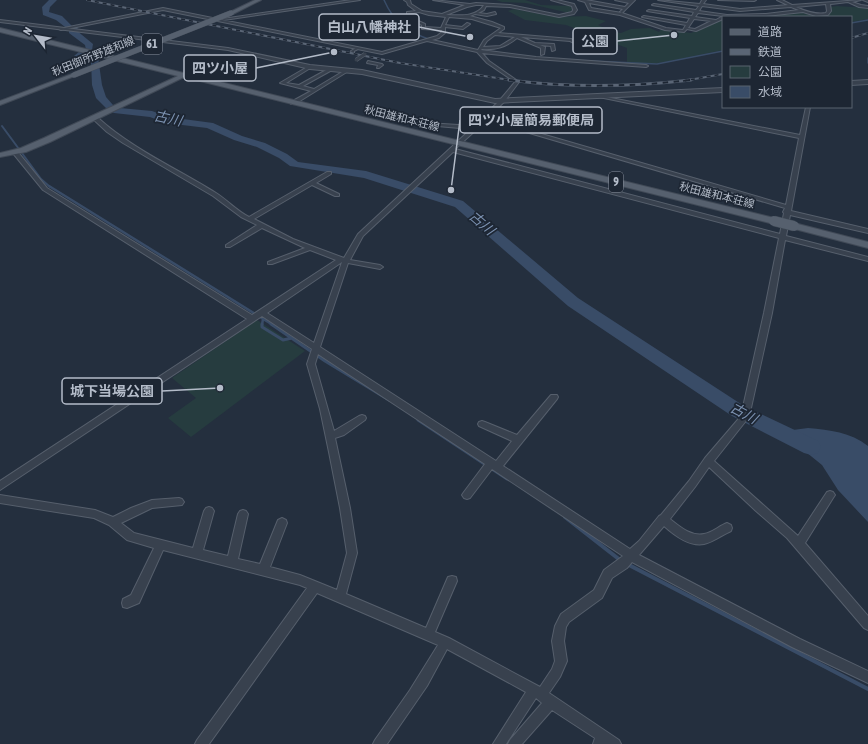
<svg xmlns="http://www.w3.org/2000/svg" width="868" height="744" font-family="'Asap Condensed','Noto Sans JP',sans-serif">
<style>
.green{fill:#263c3f}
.water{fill:#394c67}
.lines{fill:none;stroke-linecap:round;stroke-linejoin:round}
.stream-far4{stroke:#394c67;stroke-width:1.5}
.stream-far3{stroke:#394c67;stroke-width:2}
.stream-far2{stroke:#394c67;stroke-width:2.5}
.stream-far1{stroke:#394c67;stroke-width:3}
.stream{stroke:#394c67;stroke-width:4}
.river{fill:#394c67;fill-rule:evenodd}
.pedestrian-casing{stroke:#565f6c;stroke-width:2}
.minor-casing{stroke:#565f6c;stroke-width:2}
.tertiary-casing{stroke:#565f6c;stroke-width:2}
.primary-casing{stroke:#414a57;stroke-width:2}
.pedestrian{fill:#38414e;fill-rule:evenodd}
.minor{fill:#38414e;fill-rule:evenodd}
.tertiary{fill:#38414e;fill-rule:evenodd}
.primary{fill:#56606e;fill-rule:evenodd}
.rail-far1-casing{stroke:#5a6575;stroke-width:2}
.rail-casing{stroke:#5a6575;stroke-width:3}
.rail-far1{stroke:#1d2633;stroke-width:1.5;stroke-dasharray:4;stroke-linecap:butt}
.rail{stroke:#1d2633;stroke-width:2;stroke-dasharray:5.5;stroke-linecap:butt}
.pedestrian-bridge-casing{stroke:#565f6c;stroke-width:4;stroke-linecap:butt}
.primary-bridge-far1-casing{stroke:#414a57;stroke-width:6;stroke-linecap:butt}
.primary-bridge-casing{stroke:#414a57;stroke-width:11;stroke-linecap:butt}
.pedestrian-bridge{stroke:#38414e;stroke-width:3}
.primary-bridge-far1{stroke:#56606e;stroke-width:5.5}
.primary-bridge{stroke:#56606e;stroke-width:10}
.labels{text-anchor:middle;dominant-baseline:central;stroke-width:3.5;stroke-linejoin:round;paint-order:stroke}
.far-street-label{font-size:11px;fill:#b4bcc9;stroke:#1d2633}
.shield{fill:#1d2633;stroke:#878f9c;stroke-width:1}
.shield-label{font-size:12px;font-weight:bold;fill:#b4bcc9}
.water-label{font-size:14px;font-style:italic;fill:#7c92b1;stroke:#1d2633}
.leader{fill:none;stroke:#b4bcc9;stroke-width:1.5}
.callout-dot{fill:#b4bcc9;stroke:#1d2633;stroke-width:1.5}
.callout{fill:#1d2633;stroke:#b4bcc9;stroke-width:1.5}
.callout-label{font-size:14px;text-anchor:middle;font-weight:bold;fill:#b4bcc9}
</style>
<rect width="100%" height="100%" fill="#242f3e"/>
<path class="green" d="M496,0h29l16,5 29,1 2,3 -3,4 -43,-10 -24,-1z
M837,6l31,2v11l-17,3v-5h-123l24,-1 45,-4 26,5 6,-2 1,-8z
M514,9l41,8 31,-1 20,5 -8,4 15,7 8,1 10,-4 19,-1 9,4 2,-3 30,4 32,-14v31l-58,12 -14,2 -24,-1v-15l-61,-23 -41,-5 -17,-9z
M257,320l48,31 -114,86 -23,-19 28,-20 -24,-20z"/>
<path class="water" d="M808,428c22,2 42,4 60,18v76l-30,-32 -16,-25 -21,-17 -13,-15 5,-3z"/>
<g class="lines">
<path class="stream-far4" d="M384,0c10,23 24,32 47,40
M851,23l17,-3
M868,58v5
M592,61l65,3 66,-13"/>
<path class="stream-far3" d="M2,126l39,53 9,8"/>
<path class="stream-far2" d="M49,186l224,139
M262,325l1,-6"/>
<path class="stream-far1" d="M262,324v3l21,13 9,-2
M271,324l54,37 64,39
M418,420l89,59"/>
<path class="stream" d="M565,517l55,43
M627,564l241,125"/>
<path class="river" d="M49,0h8l-7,7 -1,5 13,4 10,10h5l1,2 -2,2 17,14 -1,6h-6l-1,-5 -16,-12v-3l-13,-10 -13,-5 -1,-8z
M80,51l3,1 1,2 14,3 4,28 4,12 7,8 7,3 32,3 16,6 45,6 29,13 23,7 22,11 11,8 68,9 97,30 115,97 166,108 74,35 3,6 -3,6 -7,2 -7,-2 -72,-37 -164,-110 -113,-99 -91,-29 -74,-12 -11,-8 -22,-11 -23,-7 -27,-12 -41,-5 -16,-6 -36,-4 -7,-4 -11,-11 -4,-13 -1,-24 -16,-3 -1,-2z"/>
<g class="pedestrian-casing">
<path id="pedestrian" d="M356,48l2,1 -4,2v2h-2l-1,-2z
M368,61l14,3 1,1 -4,3h-2l1,-3 -11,-2z"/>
</g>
<g class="minor-casing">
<path id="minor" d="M351,0h9l-136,20 -2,-1z
M404,0h6l1,4 11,7 20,3 23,-9 -32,-5 37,4 6,-1 34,2 49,10 13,-3 1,-2 -1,-4 -21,-6h6l17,4 3,6 -3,4 -15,3 -49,-10 -24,-1 -2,4 -6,3 9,1 8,-2 1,2 -9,2 -12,-2 -5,2 22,6 12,5v2l-6,4 73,6 20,10 -3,1 -18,-9 -49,-4 14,6 19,1 1,6 -3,1 -1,-5 -11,-1 5,2 -1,7 -3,1v-7l-24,-10c-11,9 -21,12 -35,11l-1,1 55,7 110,8 2,1 -2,1 -110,-8 -54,-6 7,8 30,21 -15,20 -25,24 49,4 258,75 13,-67 -205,-42 2,-1 204,40 6,-28h4l-19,104 77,18v4l-78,-18 -4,21 82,21v4l-83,-21 -13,73 -23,104 -35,44 84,75 29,-44 3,-1 3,1 2,3 -2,3 -28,45 63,73v14l-4,-2 -77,-90 -31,-27 -47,-44 -14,20 -25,32c9,7 21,18 34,15 8,-1 15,-8 23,-11l4,2 1,3 -1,3c-9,4 -18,11 -27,13 -15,3 -30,-9 -40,-18l-25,29 161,84 68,32v12l-76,-36 -160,-85 -5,6 -15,10 -10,20 -33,24 -3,5 -2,14 3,20 -7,16 -11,16 70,47 2,4h-28l2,-6 -43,-28 -30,34h-14l2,-4 32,-37 -6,-5 -30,46h-13l33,-52 -79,-43 -20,37 -40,58h-14l2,-4 35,-50 28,-45 -121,-52 -108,151h-14l2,-4 110,-152 -7,-3 -137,-35 -24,53 -12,5 -4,-1 -1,-4 1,-4 8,-4 23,-47 -27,-8 -18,-15 -15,-7 -94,-15v-8l95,15 18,7 18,-9 21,-8 27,-2 3,1 2,3 -2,3 -30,3 -31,15 13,10 59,15 11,-37 2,-3 3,-1 3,1 2,3 -11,39 25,6 10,-42 2,-3 3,-1 3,1 2,3 -10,45 22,5 18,-44 4,-2 4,2 1,3 -17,44 30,8 37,15 10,-37 -7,-45 -11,-56 -9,-43 -13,-45 5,-15 -50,-33 -262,174v-9l247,-162 -204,-129 -31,-38 5,-1 30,37 205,127 84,-55 -26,-10 -38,14h-4v-2l37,-14 -43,-20 -32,19h-4v-2l31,-20 -16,-8 -28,-21 -90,-53 -16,-11 -14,-13v-2h4c35,32 79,51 119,76 11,7 21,18 33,24l78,-45h4v2l-15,9 23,11v2h-4l-23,-11 -58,34 39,20 51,19 14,-24 113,-105 -45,-4 -23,-7v-2l24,7 47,3 26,-26 15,-18 -28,-19 -10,-11 -50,-11 -45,13 -219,-44 -102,20 -2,-1 104,-21 219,44 55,-16 5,-4v-2l-20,-1v-4l-6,-3 -5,1 -2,-1 7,-2 9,4v3l16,1 5,-11 -17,-2 -10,-3 -12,2v-2l9,-1 -8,-6 -1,-3zM476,5h8c-8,13 -26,10 -38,10l21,-8zM449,17l23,2 29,9 -17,12 -6,10 -46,-10 7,-2 6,-5v-6l18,2 7,-5 -3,-1 -5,4 -17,-2zM495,35l20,2 -15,9 -17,1 4,-6zM477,129l49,3 259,76 -2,4 1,1 -4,21 -325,-85zM453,152l326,86 -15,75 -23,103 -36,42 -16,23 -28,34 -2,1 -20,25 -9,8 -127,-83 54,-67 1,-2 -1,-2h-6l-34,40 -32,-13 -3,-1 -3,1 -1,2 1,2 33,15 -16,20 -176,-114 28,-84 32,6 3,-2 -3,-2 -30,-5 13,-24zM342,262l-28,81 -47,-30zM318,354l167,110 -21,28 -2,3 2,3 3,1 3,-1 22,-29 131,87 -19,14 -10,20 -33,24 -6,12 -3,15 3,20 -3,8 -12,18 -91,-49 -14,-6 22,-51 -1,-4 -4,-1 -4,1 -22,51 -80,-34 11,-41 -7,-45 -15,-70 9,-3 21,-15 1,-2 -1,-2 -3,-1 -3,1 -25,15 -19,-67z
M578,0h8l39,7 4,-4 -14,-3h20l-13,13 -2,-1 3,-3 -34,-6 2,5 31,5 44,15 17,2 3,-5 -44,-8 2,-1 43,7 3,-5 -43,-7 2,-1 43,6 2,-4 -42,-7 2,-1 42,6 3,-4 -41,-6 42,4 2,-4h4l-3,4 37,5 48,-4 -11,-5h5l10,5 69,-5 -9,2 9,3 7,1v2l-9,-1 -11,-5 -17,2h-1l1,7 -3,4 -12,1 -13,-4 -37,4 -43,1v2l-27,12 -9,-2 -3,3 -19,-2 -45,-15 -31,-5 -4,-8zM826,4l1,7 -1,2c-11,2 -21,-2 -30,-6zM702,6l38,5 51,-4 8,3 -33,4 -39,1 -28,-4zM698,13l25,3 -7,4 -21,-3zM694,19l17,2 -16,8 -7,-1z
M718,0h38l-2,1z
M863,0h5v2z
M309,66l3,1 -26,16 13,2 31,-17h2v2l-29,16 11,3 33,-20 3,1 -55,34h-4v-2l20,-11 -31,-8z"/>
</g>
<g class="tertiary-casing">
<path id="tertiary" d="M0,20l228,28 82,17 52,5 133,29 228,-11v4l-228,11 -133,-29 -52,-5 -82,-19 -228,-28z
M868,80v4l-17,1v-4z"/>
</g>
<g class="primary-casing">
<path id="primary" d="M255,0h6l-28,14 -5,-1z
M0,28l774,190 5,3 -5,3 -590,-147 -134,65 -24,10 -26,5v-4l21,-5 23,-10 134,-62 -178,-44z
M72,74l5,1 -77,30v-4z
M794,223l74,19v6l-77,-20 -2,-2z"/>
</g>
<use href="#pedestrian" class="pedestrian"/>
<use href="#minor" class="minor"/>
<use href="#tertiary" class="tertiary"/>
<use href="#primary" class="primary"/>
<g class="rail-far1-casing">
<path id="rail-far1" d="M87,0l313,63 116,18
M851,38l17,-5
M683,81l40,-7"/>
</g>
<g class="rail-casing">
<path id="rail" d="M509,80c60,8 121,7 182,0"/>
</g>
<use href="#rail-far1" class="rail-far1"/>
<use href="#rail" class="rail"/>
<g class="pedestrian-bridge-casing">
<path id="pedestrian-bridge" d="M356,60l9,-6"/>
</g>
<g class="primary-bridge-far1-casing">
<path id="primary-bridge-far1" d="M74,75l157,-62"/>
</g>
<g class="primary-bridge-casing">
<path id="primary-bridge" d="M774,221l20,5"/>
</g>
<use href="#pedestrian-bridge" class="pedestrian-bridge"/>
<use href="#primary-bridge-far1" class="primary-bridge-far1"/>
<use href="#primary-bridge" class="primary-bridge"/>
</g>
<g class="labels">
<g class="far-street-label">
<text transform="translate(93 56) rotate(-22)">秋田御所野雄和線</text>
<text transform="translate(402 118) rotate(14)">秋田雄和本荘線</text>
<text transform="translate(717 195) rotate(14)">秋田雄和本荘線</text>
</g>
<g class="shield">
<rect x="142" y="34" width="20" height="20" rx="3"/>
<rect x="609" y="172" width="14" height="20" rx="3"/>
</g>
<g class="shield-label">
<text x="152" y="44">61</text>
<text x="616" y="182">9</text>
</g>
<g class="water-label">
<text transform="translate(168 118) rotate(12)">古川</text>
<text transform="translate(482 223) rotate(41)">古川</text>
<text transform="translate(744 413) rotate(28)">古川</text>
</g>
</g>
<path class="leader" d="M470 37L419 27M674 35L617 41M334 52L256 68M451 190L460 120M220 388L162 391"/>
<g class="callout-dot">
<circle cx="470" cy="37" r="4"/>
<circle cx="674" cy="35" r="4"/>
<circle cx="334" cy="52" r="4"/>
<circle cx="451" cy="190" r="4"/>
<circle cx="220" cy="388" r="4"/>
</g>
<g class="callout">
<rect x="319" y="14" width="100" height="26" rx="4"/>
<rect x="573" y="28" width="44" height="26" rx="4"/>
<rect x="184" y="55" width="72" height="26" rx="4"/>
<rect x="460" y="107" width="142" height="26" rx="4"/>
<rect x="62" y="378" width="100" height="26" rx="4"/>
</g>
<g class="callout-label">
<text x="369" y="32">白山八幡神社</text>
<text x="595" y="46">公園</text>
<text x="220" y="73">四ツ小屋</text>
<text x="531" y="125">四ツ小屋簡易郵便局</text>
<text x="112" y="396">城下当場公園</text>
</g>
<rect x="722" y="16" width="130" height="92" fill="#1d2633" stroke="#59626f"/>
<rect x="730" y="29" width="20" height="6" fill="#56606e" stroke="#59626f"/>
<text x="758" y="36" font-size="12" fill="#b4bcc9">道路</text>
<rect x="730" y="49" width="20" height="6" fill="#5a6575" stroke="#59626f"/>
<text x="758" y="56" font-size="12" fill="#b4bcc9">鉄道</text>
<rect x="730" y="66" width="20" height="12" fill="#263c3f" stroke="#59626f"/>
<text x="758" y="76" font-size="12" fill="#b4bcc9">公園</text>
<rect x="730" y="86" width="20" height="12" fill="#394c67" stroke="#59626f"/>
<text x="758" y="96" font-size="12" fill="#b4bcc9">水域</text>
<g transform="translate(36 36) rotate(301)" stroke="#1d2633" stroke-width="3" paint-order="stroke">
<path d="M0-3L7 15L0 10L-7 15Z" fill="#b4bcc9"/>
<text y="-6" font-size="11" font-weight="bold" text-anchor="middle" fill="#b4bcc9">N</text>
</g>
</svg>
